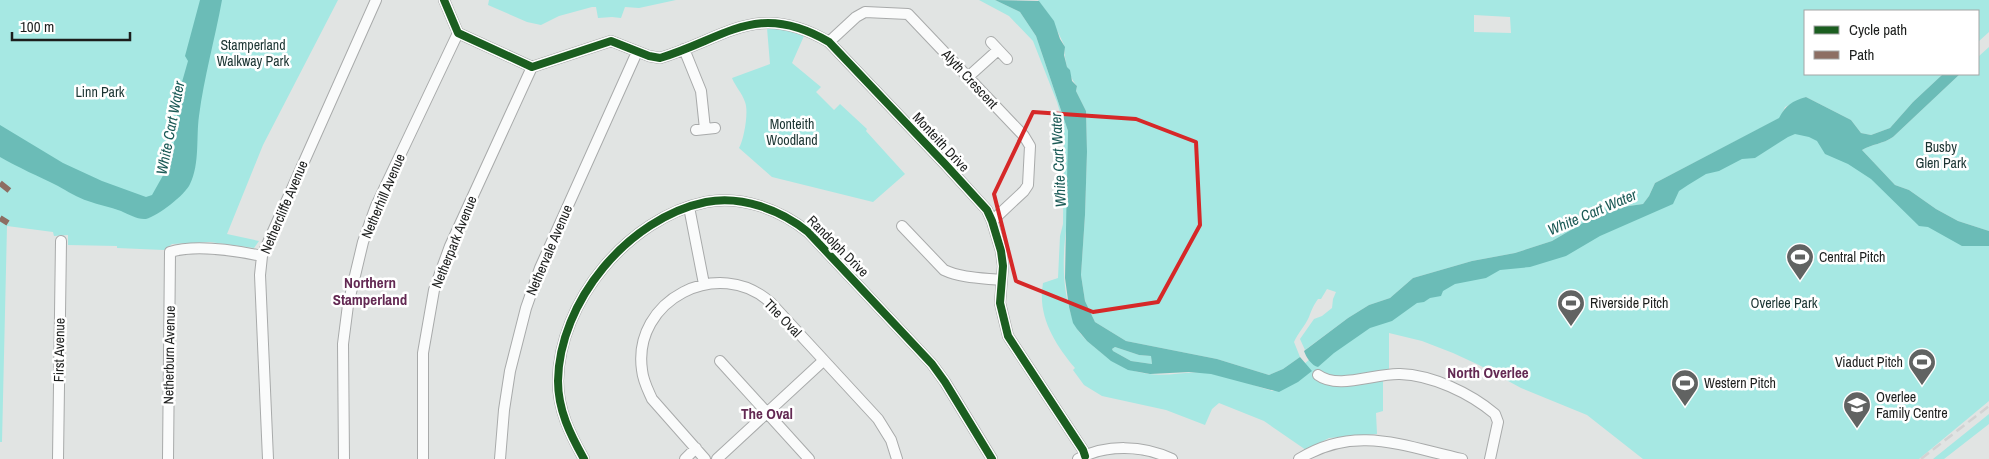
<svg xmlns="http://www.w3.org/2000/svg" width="1989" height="459" font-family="'Archivo Narrow',sans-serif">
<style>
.green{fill:#a6e8e3;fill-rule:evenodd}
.water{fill:#6bbcb7;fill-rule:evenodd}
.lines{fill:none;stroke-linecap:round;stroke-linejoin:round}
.minor-casing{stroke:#a8aaaa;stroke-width:12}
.minor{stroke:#fafbfb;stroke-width:10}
.rail{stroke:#d2d3d3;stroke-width:2.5;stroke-dasharray:10 5;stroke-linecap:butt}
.quiet{stroke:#8d6e63;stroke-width:6;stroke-dasharray:12 6;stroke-linecap:butt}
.cycleway-casing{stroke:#fff;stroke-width:11}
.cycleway{stroke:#1b5e20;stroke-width:8}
.marked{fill:none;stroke:#d62828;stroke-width:4;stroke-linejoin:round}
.labels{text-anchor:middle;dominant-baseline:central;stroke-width:5;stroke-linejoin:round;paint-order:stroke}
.park-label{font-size:14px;fill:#1b3432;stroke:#fff}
.street-label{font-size:14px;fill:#1c1e1d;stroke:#fff}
.poi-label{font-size:14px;fill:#1c1e1d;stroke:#fff;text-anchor:start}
.water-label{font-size:15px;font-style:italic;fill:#1b5a56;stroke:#fff}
.neighbourhood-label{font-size:15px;font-weight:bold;fill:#632953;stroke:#fff}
</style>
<rect width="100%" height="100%" fill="#e1e4e3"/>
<path class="green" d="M0,0h338l-75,145 -36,89 32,7 -5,7 -44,-6 -38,2 -8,6 -47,-2v-2l-49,-1v-10l-14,1 -1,-4 -46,-6 -5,216h-2z
M489,0h187l-37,8 -14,-1 -4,11 -9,-1 -14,1 -2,-11h-4l-33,9 -18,9 -14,-3 -39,-17z
M979,0h16l25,12 16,24 32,95 -1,92c-5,33 -6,75 10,105 4,9 14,16 21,22 16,14 30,21 51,24 20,3 41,-4 61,-1 21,4 42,12 63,18l52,-45 110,-62 187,-66 167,-96 82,51 118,67v161l-70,58h-276l-56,-44 -66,-27 -42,-23 -26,-12 -31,-12 -33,-8v36l-6,5v37l-7,2 1,21 -48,4 -23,12 -42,-29 -45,-18 -7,6 -7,16 -39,-15 -64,-14 -18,-11 -11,-15 2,-2c-20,-24 -38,-52 -32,-85l15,-5 2,-42 3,-12 1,-98 -7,-24 -24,-61 -24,-25z
M1038,0h951v32l-11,10v-31h-173v63h138l-30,28 -23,26 -19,7 -10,-2 -10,-13 -45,-23 -21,10 -5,11 -125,65 -6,13 -6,8 -21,3 -6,-6 -9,8 -55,32 -37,12 -43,8 -59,17 -23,20 -21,7 -21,13 -43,32 -5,-11 14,-20 8,-3 10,-8 1,-9 3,-7 -9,-3 -6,10h-3c-5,7 -6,10 -9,18 -4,9 -11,16 -15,25l6,15 -17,12 -14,6 -52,-16 -91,-18 -31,-19 -10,-21 -4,-26 4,-60 2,-63 -1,-41 -10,-20 1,-5c-6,-7 -11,-19 -12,-29 -1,-4 0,-8 -1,-12 -7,-16 -15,-30 -26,-45zM1474,15l36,2 1,16 -37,-1z
M767,28l18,2 19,6 -12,27 29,24 -5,5 18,18 6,-6 27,25 -1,2 39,43 -32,28 -101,-25 -33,-29c5,-8 10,-37 6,-46 -3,-9 -10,-16 -13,-24l38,-14z
M1989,47v184l-31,-10 -22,-12 -27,-19 -14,-5 -33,-35c10,-6 21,-6 31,-13l67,-63h18v-17z
M1115,347l24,8 12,1 1,8 -21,-3 -18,-10 -1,-2z
M1989,414v10l-45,35h-11z"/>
<path class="water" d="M200,0h22c-7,39 -18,77 -23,116 -3,21 1,48 -9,68 -5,11 -32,32 -44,35 -8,1 -18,-5 -25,-8 -11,-4 -22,-6 -33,-10 -10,-3 -21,-10 -30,-15 -20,-10 -39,-18 -58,-29v-32l63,38 39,18 44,16 6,-2 18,-32 -1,-10 5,-10 6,-54 8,-28 -3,-5z
M995,0l44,1 15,20 6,18 5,8 -1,8 3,12 3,3 2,11 5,5 -1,5 10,20 1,41 -2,63 -4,60 4,26 10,21 31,19 91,18 52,16 14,-6 17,-12 12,14 -14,11 -19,10 -68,-18 -22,-2 -39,2 -22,-4 -17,-9 -24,-20 -10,-12 -4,-6 -4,-16 -4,-29 3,-147 -32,-95 -16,-24zM1115,347l24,8 12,1 1,8 -21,-3 -18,-10 -1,-2z
M1943,74h17l-67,63c-10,7 -21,7 -31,13l33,35 14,5 27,19 22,12 31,10v15h-27l-34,-19 -9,-1 -48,-47 -23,-15 -23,-10 -8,-13 -8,-4 -14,-3 -7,3 -33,21 -13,1 -23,12 -13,3 -18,11 -9,6 -6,13 -73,32 -34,20 -36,11 -30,3 -14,8 -31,6 -12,7 -2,5 -11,2 -6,4 -7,1 -25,18 -22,7 -36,25 -16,14c-6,-1 -12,-10 -14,-16l44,-33 21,-13 21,-7 23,-20 59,-17 43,-8 37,-12 55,-32 9,-8 6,6 21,-3 6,-8 6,-13 124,-65c7,-13 13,-17 27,-21l45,23 10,13 10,2 19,-7 23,-26z"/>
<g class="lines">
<g class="minor-casing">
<path id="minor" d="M444,0l14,33 74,34 79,-26 38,15 11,2c66,-20 97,-58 169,-16l116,122 42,46 5,11 9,30 2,15 -3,37 8,33 75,114 2,6
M829,42l27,-25 9,-5 43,2 116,122 6,10 -2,39 -4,6 -32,30
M991,42l16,17
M684,49l17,42 4,38
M968,77l30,-27
M696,130l19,-2
M689,207l15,77
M902,226l42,44c17,8 38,8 57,10
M720,361l89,98
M1318,375c20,15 57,-2 82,-1 32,1 70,19 95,40l3,8 -8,37
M58,459l3,-218
M168,459l2,-207c25,-8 68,-1 92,4
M268,459l-8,-184 2,-19 114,-256
M344,459l-1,-115 5,-39 15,-63 13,-36 82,-173
M423,459v-106l11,-63 16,-44 82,-179
M500,459l4,-49 6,-39 16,-63 14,-40 97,-216
M584,459c-14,-25 -26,-49 -26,-78 1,-79 70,-163 148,-179 36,-7 75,8 102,30l124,132 13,18 47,77
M685,459l11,-11
M705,459l-53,-60c-4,-9 -9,-18 -10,-29 -10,-70 77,-115 129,-67l107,116 13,21 6,19
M717,459l106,-98
M1078,459c28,-15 65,-14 94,0
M1299,459c56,-35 104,-13 163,0"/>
</g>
<use href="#minor" class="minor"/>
<path class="rail" d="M1921,459l68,-53"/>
<path class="quiet" d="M0,183l10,8
M0,218l8,5"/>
<g class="cycleway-casing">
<path id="cycleway" d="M444,0l14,33 74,34 79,-26 38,15 11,2c66,-20 97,-58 169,-16l116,122 42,46 5,11 9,30 2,15 -3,37 8,33 75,114 2,6
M584,459c-14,-25 -26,-49 -26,-78 1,-79 70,-163 148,-179 36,-7 75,8 102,30l124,132 13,18 47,77"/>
</g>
<use href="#cycleway" class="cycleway"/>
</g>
<path class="marked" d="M1033,112l103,7 60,23 4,83 -42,77 -65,10 -77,-31 -22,-87z"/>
<defs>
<g id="stadium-pin" transform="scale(1.4375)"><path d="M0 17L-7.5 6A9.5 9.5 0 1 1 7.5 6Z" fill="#616362" stroke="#fff"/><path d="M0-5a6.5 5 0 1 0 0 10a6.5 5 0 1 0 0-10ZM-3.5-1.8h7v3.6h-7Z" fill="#fff"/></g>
<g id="school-pin" transform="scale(1.4375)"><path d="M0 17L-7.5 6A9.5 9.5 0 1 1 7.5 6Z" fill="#616362" stroke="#fff"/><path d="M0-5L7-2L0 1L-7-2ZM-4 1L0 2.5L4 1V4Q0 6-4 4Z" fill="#fff"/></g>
</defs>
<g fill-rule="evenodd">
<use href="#stadium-pin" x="1800" y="257"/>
<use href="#stadium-pin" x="1571" y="303"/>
<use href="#stadium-pin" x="1922" y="362"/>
<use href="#stadium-pin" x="1685" y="383"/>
<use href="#school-pin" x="1857" y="405"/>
</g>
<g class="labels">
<g class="park-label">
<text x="253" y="45">Stamperland<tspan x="253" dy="16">Walkway Park</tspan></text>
<text x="100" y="92">Linn Park</text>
<text x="792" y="124">Monteith<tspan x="792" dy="16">Woodland</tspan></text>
<text x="1941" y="147">Busby<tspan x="1941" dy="16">Glen Park</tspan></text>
<text x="1784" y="303">Overlee Park</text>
</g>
<g class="street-label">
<text transform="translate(970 79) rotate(47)">Alyth Crescent</text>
<text transform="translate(941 142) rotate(47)">Monteith Drive</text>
<text transform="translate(383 196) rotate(-67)">Netherhill Avenue</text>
<text transform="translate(284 207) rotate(-67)">Nethercliffe Avenue</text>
<text transform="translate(454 242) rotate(-68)">Netherpark Avenue</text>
<text transform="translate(838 246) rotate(45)">Randolph Drive</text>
<text transform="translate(549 250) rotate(-67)">Nethervale Avenue</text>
<text transform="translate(783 318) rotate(46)">The Oval</text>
<text transform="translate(59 350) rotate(-89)">First Avenue</text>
<text transform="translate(169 355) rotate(-89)">Netherburn Avenue</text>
</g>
<g class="poi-label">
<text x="1819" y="257">Central Pitch</text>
<text x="1590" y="303">Riverside Pitch</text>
<text x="1903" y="362" text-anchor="end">Viaduct Pitch</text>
<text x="1704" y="383">Western Pitch</text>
<text x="1876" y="397">Overlee<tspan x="1876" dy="16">Family Centre</tspan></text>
</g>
<g class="water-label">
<text transform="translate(170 128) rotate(-79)">White Cart Water</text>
<text transform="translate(1058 160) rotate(-93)">White Cart Water</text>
<text transform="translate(1592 212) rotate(-23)">White Cart Water</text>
</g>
<g class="neighbourhood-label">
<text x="370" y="282">Northern<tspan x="370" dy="17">Stamperland</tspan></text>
<text x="1488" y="372">North Overlee</text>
<text x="767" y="413">The Oval</text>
</g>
</g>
<rect x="1804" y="10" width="175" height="65" fill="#ffffff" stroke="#a4a5a5"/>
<rect x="1814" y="26" width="25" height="8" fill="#1b5e20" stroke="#a4a5a5"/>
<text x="1849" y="35" font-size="15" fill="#1c1e1d">Cycle path</text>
<rect x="1814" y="51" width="25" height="8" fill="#8d6e63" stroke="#a4a5a5"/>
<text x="1849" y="60" font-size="15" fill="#1c1e1d">Path</text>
<path d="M12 32v8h118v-8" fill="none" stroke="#1c1e1d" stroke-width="2.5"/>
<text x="20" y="32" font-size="15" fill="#1c1e1d" stroke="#ffffff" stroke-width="4" paint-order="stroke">100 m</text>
</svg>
